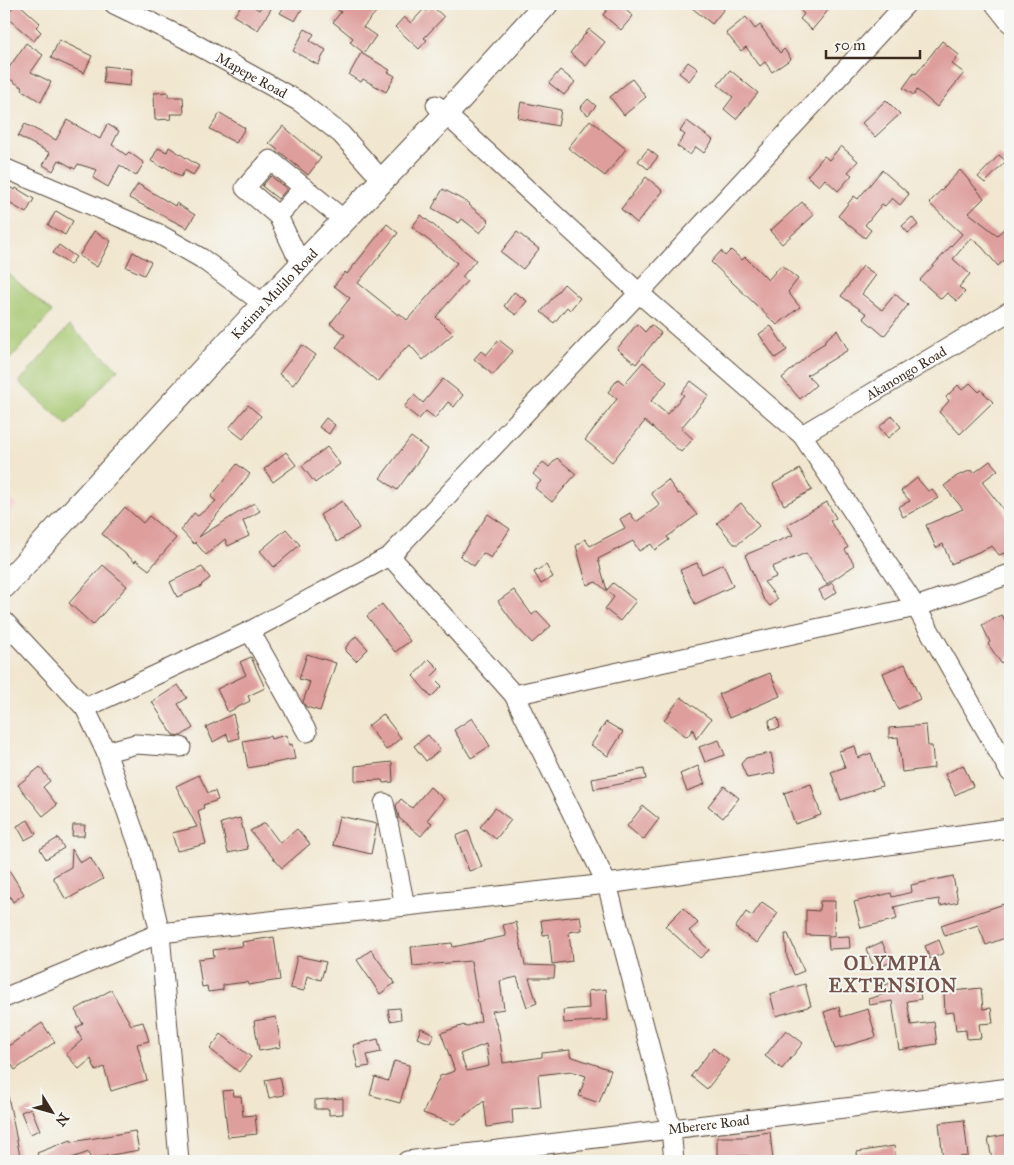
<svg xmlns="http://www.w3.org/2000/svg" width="1014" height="1165" font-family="'IM FELL Great Primer',serif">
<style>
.built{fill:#f7d0cd}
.pitch{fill:#a6c770;stroke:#707847}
.building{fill:#de9e9c;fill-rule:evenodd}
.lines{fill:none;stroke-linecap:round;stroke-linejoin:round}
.minor-casing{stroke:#564639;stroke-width:21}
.major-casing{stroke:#564639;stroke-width:26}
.minor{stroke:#fff;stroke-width:19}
.major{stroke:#fff;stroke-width:24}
.labels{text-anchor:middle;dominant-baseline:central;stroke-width:4;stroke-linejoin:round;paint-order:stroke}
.street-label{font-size:14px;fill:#3b2a1e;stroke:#f6f6f2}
.district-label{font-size:19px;font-weight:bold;letter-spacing:1px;fill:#74534a;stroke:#f6f6f2}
</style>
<rect width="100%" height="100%" fill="#f6f6f2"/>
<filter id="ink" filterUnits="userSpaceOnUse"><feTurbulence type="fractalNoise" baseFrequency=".02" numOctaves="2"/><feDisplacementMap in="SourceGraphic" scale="10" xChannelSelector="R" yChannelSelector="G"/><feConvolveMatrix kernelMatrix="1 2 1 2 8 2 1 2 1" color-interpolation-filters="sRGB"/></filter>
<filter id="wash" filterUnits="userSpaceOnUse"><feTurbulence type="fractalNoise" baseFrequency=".0096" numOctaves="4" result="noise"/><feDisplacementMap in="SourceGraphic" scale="20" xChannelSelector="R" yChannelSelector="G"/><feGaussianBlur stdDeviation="1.12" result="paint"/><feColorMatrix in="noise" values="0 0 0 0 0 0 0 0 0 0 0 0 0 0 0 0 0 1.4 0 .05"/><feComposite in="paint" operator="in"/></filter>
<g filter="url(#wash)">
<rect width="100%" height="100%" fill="#f1e7d0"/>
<path class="built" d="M4,492l13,13 -13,14z"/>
<path class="pitch" d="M4,270l48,42 -48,54z
M69,326l49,43 -51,56 -48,-43z"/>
<g id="blocks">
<path class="building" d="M16,4h3l21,19 -4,4 5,5 -7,9 -29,-25z
M242,4h7l10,6 4,-6 8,5 -13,21 -24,-14z
M286,4h19l-10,17 -15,-8z
M330,4h53l-20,23 13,9 -12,17 -14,-11 3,-4 -20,-16 8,-10z
M612,4h6l15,12 -12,14 -18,-15z
M687,4h41l-16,20z
M793,4h32l5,4 -18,22 -12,-11 4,-5z
M432,6l12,11 -20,21 3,2 -8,9 -24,-22 9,-10 7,6 13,-14 3,2z
M746,17l9,12 5,-4 20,28 4,-4 7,10 -19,13 -7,-10 -5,4 -14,-19 -5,4 -15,-18z
M305,29l9,5 -4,7 16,9 -8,15 -25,-14z
M589,29l16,13 -19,24 -16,-13z
M59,40l33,16 -8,17 -33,-15z
M942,41l17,14 -7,9 12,9 -27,34 -20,-17 -3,5 -11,-7 11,-15 2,1z
M26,43l17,12 -12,17 20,10 -10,20 -19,-12 1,-2 -19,-13z
M361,53l29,17 -2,2 7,4 -9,16 -23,-13 -2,3 -12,-7z
M688,62l10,7 -9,12 -10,-8z
M105,66l27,3 -2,17 -27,-3z
M560,70l15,12 -11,13 -15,-12z
M730,70l28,23 -22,26 -12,-10 9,-12 -15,-12z
M632,79l14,18 -22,18 -14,-18z
M168,92v5h15l1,17h-14l1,5 -16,1 -1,-27z
M588,99l8,7 -8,9 -8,-7z
M886,100l14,14 -25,23 -13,-14z
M521,102l40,8 -3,16 -40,-8z
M220,113l25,15 -9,15 -26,-14z
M67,120l33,19 7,-15 12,7 -7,14 14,10 3,-3 15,11 -8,13 -16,-11 -12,22 -15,-9 4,-8 -19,-6 -3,5 -16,-9 -6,11 -10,-6 7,-12 -32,-17 7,-12 31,16z
M590,120l36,29 -21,27 -37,-28z
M687,121l26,19 -9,13 -8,-6 -6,8 -13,-9 8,-11 -5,-4z
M283,126l38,32 -13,17 -39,-32z
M841,146l17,15 -10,11 4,3 -14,16 -13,-12 -6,7 -12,-10 17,-20 5,4z
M169,147l30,19 -6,9 -8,-5 -4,7 -17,-11 -1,2 -12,-7 7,-13 9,4z
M648,149l10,8 -10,12 -10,-8z
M999,155l7,6 -21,22 -7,-6z
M882,170l27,24 -9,11 -8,-7 -7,8 -3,-2 -17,21 6,5 -6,8 -27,-22 16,-20 4,3z
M960,170l24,28 -15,15 28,22 13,-11v31l-12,11 -16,-19 -11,-9 -18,21 17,15 -11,13 6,5 -8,9 -10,-8 -6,6 -21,-19 42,-46 -33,-31z
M271,176l16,13 -9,10 -16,-13z
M646,177l17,14 -26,32 -16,-14z
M138,184l37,22 1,-3 19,12 -8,13 -58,-30z
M7,186l8,4 1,-2 18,11 -8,14 -22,-13v-8z
M443,189l27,15 -1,1 20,16 -9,12 -18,-14 -3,4 -27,-15z
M802,202l12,13 -32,29 -12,-13z
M56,211l17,10 -8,14 -17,-10z
M421,215l55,45 -14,17 5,4 -31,36 17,17 -30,26 -13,-15 -4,4 -1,-1 -27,34 -42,-35 9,-12 -15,-11 20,-26 -16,-12 11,-14 2,2 40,-50 11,9 -40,50 40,32 1,-2 8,7 50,-57 -45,-36z
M912,217l6,8 -10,8 -6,-7z
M94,231l17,10 -14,26 -18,-11z
M517,232l22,17 -16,20 -22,-17z
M59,245l17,12 -6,8 -17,-12z
M731,250l11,10 3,-3 23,23 13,-15 17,14 -10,13 12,15 -23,18 -66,-63 10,-11 4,5z
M133,252l18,10 -7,13 -18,-8z
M863,266l13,9 -14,19 20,16 13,-16 13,11 -24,31 -21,-18 4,-4 -26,-18z
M564,284l16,14 -10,12 -3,-3 -13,16 -13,-11z
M514,292l13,9 -11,14 -12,-9z
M637,324l8,8 6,-7 10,8 -25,31 -19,-15z
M771,326l16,24 -12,8 -16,-24z
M837,330l11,20 -41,25 9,10 -16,14 -18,-21 33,-29 10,-6 -1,-2z
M499,340l14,11 -20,24 -19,-16 7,-8 5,4z
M302,345l14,10 -23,30 -14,-11z
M643,362l24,20 -16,19 16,13 17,-19 -3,-2 10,-12 18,14 -28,33 12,11 -12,13 -36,-31 -33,41 -27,-22 32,-41 -9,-7 10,-13 6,5z
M443,379l20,16 -9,12 -6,-5 -13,16 -9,-7 -7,8 -15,-12 10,-12 9,8z
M970,383l9,9 2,-2 12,12 -33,32 -21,-22 10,-11 -3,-4 12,-12 4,5z
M248,405l13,11 -18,23 -14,-11z
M892,416l9,11 -13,11 -9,-11z
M326,418l9,7 -6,9 -10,-7z
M411,437l16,12 -30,41 -17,-12z
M327,447l13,17 -25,19 -13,-17z
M286,452l10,13 -23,17 -9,-13z
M557,458l19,16 -24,28 -17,-14 6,-7 -8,-7 10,-12 6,5z
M990,461l8,9 -16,12 21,27 5,13 2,-1v30l-11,4 -7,-9 -41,18 -8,-20 -7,4 -10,-23 37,-16 -19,-23 13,-10 15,-6 2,3z
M237,464l13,10 -51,63 55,-34 6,8 -17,10 6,15 -21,10 -3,-7 -19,16 -11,-13 -1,2 -13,-14 13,-17 4,3 18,-15 -5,-4z
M800,469l12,21 -28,15 -11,-21z
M917,478l11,13 4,-2 6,9 -35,19 -5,-10 12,-6 -9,-10z
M668,480l10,14 2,-1 17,22 -30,22 2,3 -14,10 -4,-6 -12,7 -6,-10 -35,18 9,31 6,-7 23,18 -16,20 -15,-12 9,-12 -18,-15 -9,3 -11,-39 9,-7 5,7 35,-18 -5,-9 10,-6 6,9 24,-17 -9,-12z
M342,501l17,27 -22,14 -17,-27z
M827,502l9,16 -6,3 18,26 -3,3 10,15 -28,19 -21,-31 -34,14 4,10 -12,5 14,17 -8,7 -7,-8 -18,-43 48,-20 -6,-10z
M741,503l18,23 -21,18h-4l-17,-21z
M125,507l18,16 6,-7 27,22 -27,32 -13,-10 -1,2 -33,-28z
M488,514l22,15 -19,29 -8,-5 -9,13 -14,-10z
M286,529l14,16 -26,22 -14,-16z
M697,563l5,11 21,-10 10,22 -38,18 -15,-34z
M103,565l24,21 -34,39 -24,-22z
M546,565l7,12 -12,7 -7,-12z
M202,567l8,11 -9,7 1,1 -25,11 -7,-15z
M832,583l5,9 -13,8 -5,-10z
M514,590l18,25 5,-4 14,15 -19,17 -17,-18 -17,-24z
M382,604l28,37 -15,11 -28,-36z
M1002,615l5,9 3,-1v34l-9,6 -13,-19 2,-2 -8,-17z
M356,636l12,13 -12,12 -10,-10v-4z
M307,654l29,9 -16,48 -14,-4 -3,-5 7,-20 -11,-3z
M251,657l14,31 -17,8 2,5 -22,11 -11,-23 29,-14 -6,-13z
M429,659l10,10 -7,7 10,10 -11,11 -18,-21z
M905,664l15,35 -22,10 -15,-36z
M770,673l10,23 -51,22 -10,-24z
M178,685l9,13 -9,6 15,24 -12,8 -8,-1 -21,-33z
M681,697l30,22 -15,20 -3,-10 -6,8 -23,-17z
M233,714l6,24 -10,3 -2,-7 -14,8 -7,-15z
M383,714l18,24 -15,12 -18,-24z
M472,718l18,28 -19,12 -17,-28z
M778,718l2,10 -10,2 -1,-10z
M606,722l17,10 -15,24 -17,-11z
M926,725l2,21h4l2,22 -32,4 -4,-35 -9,1v-10z
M286,735l3,10 3,-1 3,15 -47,9 -5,-27 27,-5 1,3z
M428,735l12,15 -14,11 -12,-15z
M719,740l6,15 -20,7 -6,-15z
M855,746l3,12 13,-5 11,33 -41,14 -10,-28 14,-5 -6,-16z
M771,753l4,20 -28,5 -6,-14 5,-6z
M392,762l1,20 -10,1 -1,-3 -27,1v-15z
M963,765l10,21 -18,9 -10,-21z
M698,766l7,18 -18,7 -7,-17z
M40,767l10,14 -7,6 14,18 -14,11 -25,-31z
M644,769l2,10 -52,10 -2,-10z
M199,775l9,18 7,-2 3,9 -15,5 1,3 -6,3 8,33 -29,7 -5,-18 25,-6 -21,-41z
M811,784l10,31 -26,9 -11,-31z
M724,786l15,12 -16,20 -15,-12z
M430,787l14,12 -17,21 5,3 -11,13 -22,-18 -3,-13 5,-6 11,9z
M643,806l16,13 -16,21 -16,-14z
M495,808l16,12 -15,19 -16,-12z
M339,816l38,8 -6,30 -38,-9z
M240,818l8,31 -20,4 -7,-30z
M28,820l8,14 -11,6 -8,-14z
M265,823l15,20 17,-14 13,15 -28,24 -32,-37z
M73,825h12l-1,11h-12z
M468,831l14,36 -13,4 -13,-35z
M58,838l6,10 -18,11 -6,-10z
M72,849l8,14 10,-6 13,22 -37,21 -13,-23 18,-10z
M4,862l20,32 -11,8 -9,-16z
M953,876l5,26 -18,4 -1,-7 -25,4v-1l-20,5 3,12 -36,9 -7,-26 37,-9 1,4 20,-5 -1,-7z
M820,901h15l-1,35 -28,-1v-25l13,1z
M762,902l16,11 -21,30 -22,-15 11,-16 6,4z
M1010,902v34l-24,9 -8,-20 -33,11 -4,-11z
M683,908l15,15 -9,8 20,19 -9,8 -35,-32z
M580,916l2,14 -13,2 3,29 -20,3 -3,-30 -6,1 -2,-15z
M516,922l9,43 30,1 -1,12h-25l8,25 -10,4 -10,-30 -17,4 4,28 -12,2 7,22 4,30 39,-6v-4l28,-3v6l41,14 -12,33 -20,-7 7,-20 -15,-5 -33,4 3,32 -29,2 1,14 -26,4 -3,-26 -30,23 -31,-11 17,-37 15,-5 -14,-38 23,-8 1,2 16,-6 -10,-60 -58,5 -2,-19 41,-4 1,4 53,-11 -3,-11zM486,1044l3,22 -22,5 -7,-17z
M785,934h3l16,37 -10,4 -7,-18z
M849,936l1,12 -21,1 -1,-12z
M274,937l6,43 -32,5 -1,-3 -24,3v5l-15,2 -1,-6 -5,1 -4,-28 16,-2 -1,-7 30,-4 -1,-4z
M939,940l5,13 -14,6 -5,-13z
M882,942l9,20 -16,7 -9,-20z
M371,950l24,33 -15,11 -23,-34z
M297,956l29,6 -5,18 -14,-4 -3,15 -14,-3z
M917,978l4,21 -14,2 4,24 23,-3 3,22 -38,6 -7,-49 -22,4 -2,-6 17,-5 -2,-9z
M805,984l6,22 -35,10 -6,-22z
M981,988l2,21 8,-1 2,15 -14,1 2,14 -14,1 -1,-9 -10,1 -2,-19 -9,1 -1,-21z
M606,989l2,31 -44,3 -1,-13 26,-2 -1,-17z
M111,990l20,35 12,-3 6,19 -12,3 10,36 -36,11 -7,-24 -8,4 -5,-12 -12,10 -13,-15 16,-14 -6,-12 7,-4 -8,-14z
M839,1007l2,10 27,-8 8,28 -41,12 -11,-37z
M400,1008l1,11 -11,2 -2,-12z
M276,1017l5,30 -22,4 -5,-30z
M42,1023l13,19 -40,28 -11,-17v-4z
M421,1028l13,6 -4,9 -13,-5z
M786,1030l17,13 -21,26 -17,-13z
M221,1034l30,23 -12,15 -29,-23z
M378,1039l3,13 -14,3 3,11 -12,2 -5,-23z
M713,1048l16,13 -22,28 -16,-13z
M394,1061l15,4v6l-9,32 -30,-8 5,-18 13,4z
M280,1077l4,18 -15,3 -4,-18z
M233,1090l1,6h7l2,20 12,-1 2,19 -29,3 -5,-46z
M8,1096l13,65h-17v-64z
M343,1098v16l-14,1v-6h-14v-9z
M31,1108l9,22 -10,4 -9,-22z
M964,1120l4,36 -25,3 -4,-36z
M135,1131l4,19 -49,9 -1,-7 -26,9h-23l-3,-8 34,-13 1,2z
M770,1132l3,29h-24v-5h-32v-19h30v-2z
M1010,1134v23l-18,3 -4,-22z
M894,1146l2,15h-38l-1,-9z"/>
</g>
</g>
<g filter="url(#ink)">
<use href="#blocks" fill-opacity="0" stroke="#564639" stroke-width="1"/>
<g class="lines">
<g class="minor-casing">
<g id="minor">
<path id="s1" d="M114,4l72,35 114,63 41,32 32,36"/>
<path d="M995,4l15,19"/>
<path d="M436,105l203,188 163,142 114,172 94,165"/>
<path d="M4,168l153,65 44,25 52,38"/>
<path d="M278,216l26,-29"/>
<path d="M305,261l-10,-9 -17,-36 -33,-28 25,-28 74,60"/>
<path id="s2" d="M802,435l208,-124"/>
<path d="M390,556l124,139 93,189 64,245 3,32"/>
<path d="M4,621l81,87 21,44 35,100 19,81 19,228"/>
<path d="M250,631l57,101"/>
<path d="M514,695l402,-88 94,-33"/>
<path d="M85,708l165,-77 140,-75 249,-263 267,-289"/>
<path d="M106,752l30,-8 45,3"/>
<path d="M384,803l21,103"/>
<path d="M4,998l156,-65 447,-49 403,-56"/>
<path id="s3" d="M407,1161l603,-73"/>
</g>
</g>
<g class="major-casing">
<g id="major">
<path id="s4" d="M4,586l258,-280 184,-192 100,-110"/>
</g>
</g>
<use href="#minor" class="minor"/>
<use href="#major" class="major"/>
</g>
</g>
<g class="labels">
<g class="street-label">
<text stroke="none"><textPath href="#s1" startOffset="155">Mapepe Road</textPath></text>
<text stroke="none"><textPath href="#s4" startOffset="398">Katima Mulilo Road</textPath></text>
<text stroke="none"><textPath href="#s2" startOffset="121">Akanongo Road</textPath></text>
<text stroke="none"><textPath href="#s3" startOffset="304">Mberere Road</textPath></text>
</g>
<g class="district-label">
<text x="893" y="963">OLYMPIA<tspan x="893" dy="22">EXTENSION</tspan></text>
</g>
</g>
<rect width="1014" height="1165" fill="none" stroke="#f6f6f2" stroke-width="20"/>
<g transform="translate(52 1112) rotate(127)" stroke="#f6f6f2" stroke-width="4" paint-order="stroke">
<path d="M0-4L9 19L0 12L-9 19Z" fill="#3b2a1e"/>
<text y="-8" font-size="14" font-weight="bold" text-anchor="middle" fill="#3b2a1e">N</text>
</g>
<path d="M826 50v8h94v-8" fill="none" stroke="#3b2a1e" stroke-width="2.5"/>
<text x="834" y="50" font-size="15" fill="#3b2a1e" stroke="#f6f6f2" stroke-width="4" paint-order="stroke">50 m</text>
</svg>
